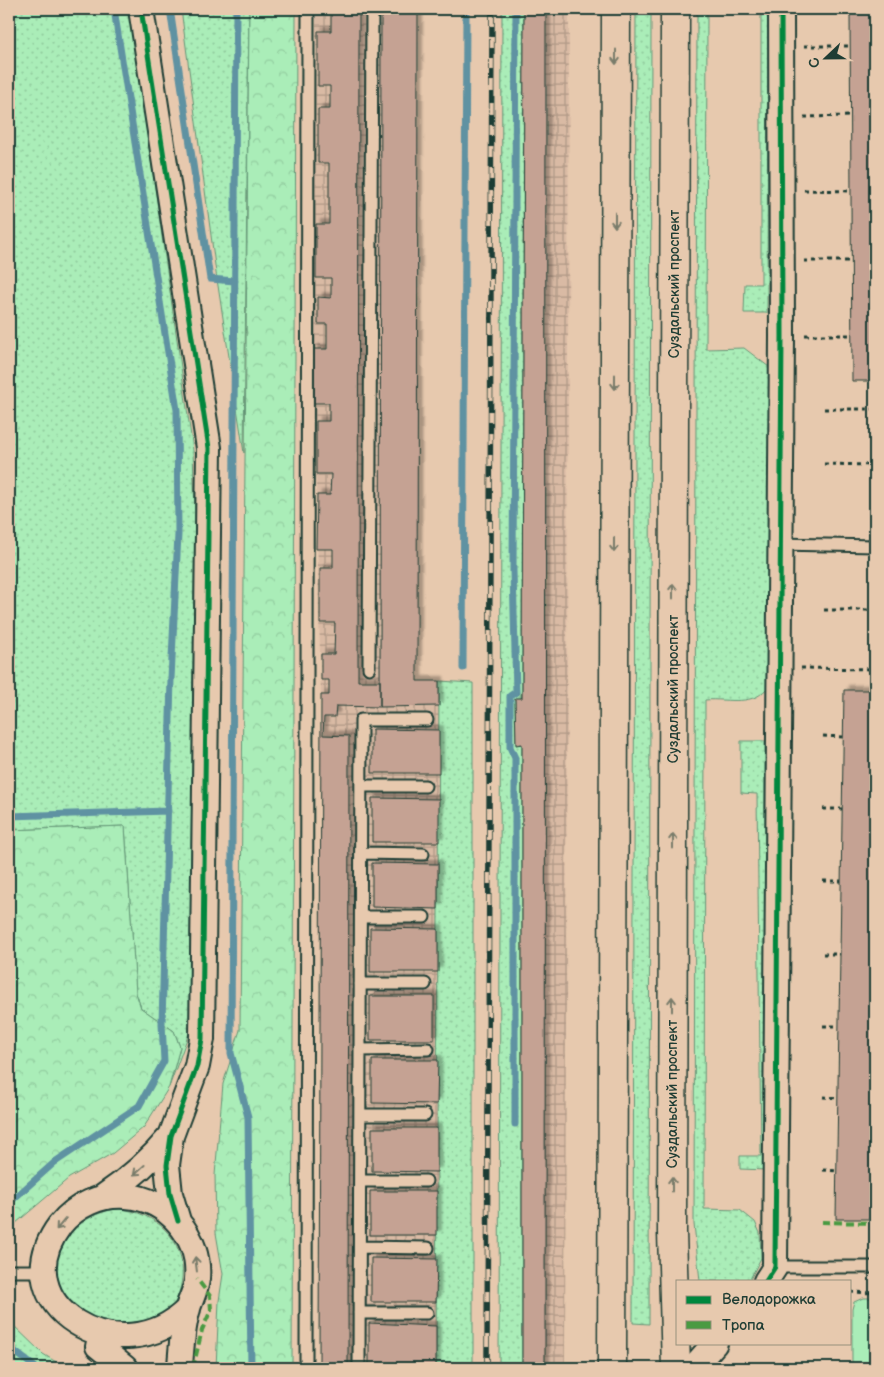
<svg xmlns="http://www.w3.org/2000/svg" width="884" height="1377" font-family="'Balsamiq Sans',sans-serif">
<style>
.industrial{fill:url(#industrial-grid)}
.grass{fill:url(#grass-dots);stroke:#649576}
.forest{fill:url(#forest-crowns);stroke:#649576}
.green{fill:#aaedb8;stroke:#649576}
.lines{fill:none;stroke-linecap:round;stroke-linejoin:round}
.stream{stroke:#5f92a2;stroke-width:7}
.building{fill:#c5a293;stroke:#1f3d34;filter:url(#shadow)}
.service-casing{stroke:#1f3d34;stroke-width:15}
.minor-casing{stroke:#1f3d34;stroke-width:28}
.secondary-casing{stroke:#1f3d34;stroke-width:31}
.path{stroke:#1f3d34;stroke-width:3;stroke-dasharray:4 4;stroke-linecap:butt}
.service{stroke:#e7c9ae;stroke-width:11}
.minor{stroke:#e7c9ae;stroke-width:24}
.secondary{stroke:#e7c9ae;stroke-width:28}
.rail-casing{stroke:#1f3d34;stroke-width:5.5}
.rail{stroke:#e7c9ae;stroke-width:4;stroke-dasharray:11;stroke-linecap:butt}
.quiet{stroke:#4a9a42;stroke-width:4;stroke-dasharray:8 4;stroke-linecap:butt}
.cycleway-casing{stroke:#e7c9ae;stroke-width:8}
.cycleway{stroke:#00873e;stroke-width:5}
.oneway{stroke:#797c6b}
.labels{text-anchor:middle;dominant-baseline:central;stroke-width:4;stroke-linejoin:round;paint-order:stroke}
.street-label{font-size:14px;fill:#1f3d34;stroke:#e7c9ae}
</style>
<defs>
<pattern id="industrial-grid" width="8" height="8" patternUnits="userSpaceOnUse" patternTransform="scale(1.25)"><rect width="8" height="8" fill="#d9baa4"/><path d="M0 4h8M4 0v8" fill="none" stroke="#af9886"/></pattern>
<pattern id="grass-dots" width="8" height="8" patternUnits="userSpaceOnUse" patternTransform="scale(1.25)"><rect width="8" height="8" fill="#aaedb8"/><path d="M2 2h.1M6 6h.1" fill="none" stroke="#92cc9f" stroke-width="1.8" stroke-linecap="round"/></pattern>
<pattern id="forest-crowns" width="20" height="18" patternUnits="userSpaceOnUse" patternTransform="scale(1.25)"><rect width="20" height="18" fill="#aaedb8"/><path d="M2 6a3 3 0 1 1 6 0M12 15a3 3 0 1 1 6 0" fill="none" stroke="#92cc9f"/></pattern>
<filter id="shadow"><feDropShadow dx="4.5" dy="-4.5" stdDeviation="1" flood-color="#0004"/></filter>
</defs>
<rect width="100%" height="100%" fill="#e7c9ae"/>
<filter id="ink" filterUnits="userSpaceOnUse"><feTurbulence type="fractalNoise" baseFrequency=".02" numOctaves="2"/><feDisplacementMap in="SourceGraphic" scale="10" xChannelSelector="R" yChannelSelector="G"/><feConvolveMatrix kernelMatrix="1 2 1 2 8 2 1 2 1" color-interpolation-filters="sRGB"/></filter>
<g filter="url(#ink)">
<path class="industrial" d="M316,9h102l-1,672h22l-3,687h-117l2,-673 -7,-292z
M524,9h45l-4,1359h-43v-623h-6l-1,-47h7z"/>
<path class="grass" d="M9,9h120l64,441 2,64 -6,519 -20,54 11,-40 -6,-16 -33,-23 -5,-15 -11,-167 -116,4z
M181,9h68l-5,444 -28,-180z
M502,9h22l-2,689 -7,1 1,45h6v624h-23z
M636,9h15l-2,1315 -16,-1z
M697,9h10l-1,340 38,-1 25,19v318c-14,23 -41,13 -64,15l-1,509 36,1 15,12 5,11 1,25 -12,23h-49l-6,-57z
M761,9h7l-1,304h-23l1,-29h16z
M439,681l34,2v685h-37z
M741,741h24l1,429 -26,-1v-13h21l-4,-362 -16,-1z
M119,1209c36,3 67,30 63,69 -1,9 -4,21 -10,29 -7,8 -18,15 -26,23l-68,-10c-7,-12 -16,-25 -21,-38 -12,-37 28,-71 62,-73z
M9,1321l34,33 23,14h-57z"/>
<path class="forest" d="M249,9h47l-4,1359h-76l3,-67 4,-27 -7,-41 -1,-58 8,-91 17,-54z
M125,826l11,167 5,15 33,23 6,16 -11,40 -25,40 -31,26 -44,25 -60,51v-399z"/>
<path class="green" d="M863,1298h12v70h-19l-4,-6v-53l2,-7z"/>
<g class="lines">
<path class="stream" d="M170,9l40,270 25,2
M236,9l-5,1044 17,64 3,251
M463,668l3,-659
M9,816l159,-5
M515,1124v-366l-5,-11v-51l6,-4 -3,-121 3,-562
M9,1203l46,-41 84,-56 25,-45 -2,-37 9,-345 7,-145 -1,-124 -63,-401
M9,1347l27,21"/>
</g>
<path class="building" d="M331,9h28l-1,672h22v26l-44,-1 -1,11h-11l-1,18 26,1 -1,632h-29l2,-673h8v-15h-8v-26h13l1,-31h-15v-55h13v-19h-17l1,-54h13l1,-21h-15v-53h13v-18h-15v-54h13v-25h-9v-27l13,1v-20h-15v-54h13v-61h-11v-54h12v-23h-12v-55h13z
M381,9h37l-1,672h22v25l-59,1z
M524,9h22l-1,1359h-23v-624l-6,1 -1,-47h7z
M850,9h25v372h-23z
M844,690h31l-1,529h-38z
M372,729l67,1v43h-67z
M372,798l67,1v43h-67z
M372,863l66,1v45l-66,-2z
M370,928l68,1v43h-68z
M370,996h64v44h-64z
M372,1060h66l-1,44 -65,-1z
M372,1128h65v44l-65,-1z
M370,1191h67v44h-67z
M371,1258l66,1 -1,43h-65z
M369,1323l67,3v42l-67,-1z"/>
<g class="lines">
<g class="service-casing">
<path id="service" d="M779,544l96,2
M369,668l3,-659
M361,786h64
M361,853l62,1
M361,917h63
M360,984h65
M360,1050l68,-1
M360,1115h65
M360,1181h66
M360,1247l68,1
M775,1267h100
M9,1271h34
M359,1313h68
M306,1368l2,-1359
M359,1368l2,-648h66"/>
</g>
<g class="minor-casing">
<path id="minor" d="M141,9l68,439 -7,591 -5,27 -26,70 -4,29 3,29 8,27
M103,1197c27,-18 48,-37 68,-61
M766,1281l9,-14 7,-931 -1,-327
M98,1346l27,22
M180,1368c1,-19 3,-41 8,-60 3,-10 8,-18 9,-29 4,-42 -29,-80 -71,-83 -25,-2 -50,9 -66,29 -60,80 61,152 128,84
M693,1368l22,-25"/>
</g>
<g class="secondary-casing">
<path id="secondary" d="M675,9l-3,1223 4,136
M612,1368l4,-1359"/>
</g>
<path class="path" d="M804,46h46
M804,117l47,-1
M804,190l47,1
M804,261h47
M805,335h47
M824,409h51
M824,464l51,1
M824,610h51
M801,668l74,1
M823,736l20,1
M823,809h19
M823,881h18
M823,954h17
M823,1026h16
M823,1097l15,1
M823,1170l14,1
M850,1292l25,1"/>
<use href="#service" class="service"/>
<use href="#minor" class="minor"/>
<use href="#secondary" class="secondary"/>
<g class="rail-casing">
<path id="rail" d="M487,1368l5,-1359"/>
</g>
<use href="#rail" class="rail"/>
<path class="quiet" d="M822,1222l53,1
M193,1368l9,-38 9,-20 -1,-14 -13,-17"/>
<g class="cycleway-casing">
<path id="cycleway" d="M141,9l68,439 -7,591 -5,27 -26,70 -4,29 3,29 8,27
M766,1281l9,-14 7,-931 -1,-327"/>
</g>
<use href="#cycleway" class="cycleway"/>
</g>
<defs><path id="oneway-shaft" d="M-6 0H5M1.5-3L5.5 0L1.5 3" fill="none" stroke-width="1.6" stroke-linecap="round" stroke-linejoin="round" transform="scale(1.25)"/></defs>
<g class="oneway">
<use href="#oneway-shaft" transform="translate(616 57) rotate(90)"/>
<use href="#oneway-shaft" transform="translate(615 220) rotate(90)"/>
<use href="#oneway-shaft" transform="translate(615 382) rotate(90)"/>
<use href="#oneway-shaft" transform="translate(614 545) rotate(90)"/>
<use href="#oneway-shaft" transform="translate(673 591) rotate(-90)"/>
<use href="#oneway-shaft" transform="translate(673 841) rotate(-90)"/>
<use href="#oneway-shaft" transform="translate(672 1004) rotate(-90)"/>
<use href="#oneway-shaft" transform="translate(139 1170) rotate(138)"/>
<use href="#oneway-shaft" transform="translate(672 1184) rotate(-90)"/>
<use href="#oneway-shaft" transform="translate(61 1224) rotate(130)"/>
<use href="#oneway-shaft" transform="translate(196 1264) rotate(-97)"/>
</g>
</g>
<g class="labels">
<g class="street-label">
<text transform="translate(674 284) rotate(-90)">Суздальский проспект</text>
<text transform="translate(673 689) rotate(-90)">Суздальский проспект</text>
<text transform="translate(672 1094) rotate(-90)">Суздальский проспект</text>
</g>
</g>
<rect width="884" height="1377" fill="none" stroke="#e7c9ae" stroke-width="30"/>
<rect x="15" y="15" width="854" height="1347" fill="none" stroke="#1f3d34" stroke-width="2" filter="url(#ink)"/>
<rect x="676" y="1280" width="175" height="65" fill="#e7c9ae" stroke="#97917d"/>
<rect x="686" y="1296" width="25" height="8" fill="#00873e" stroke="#97917d"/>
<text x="722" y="1304" font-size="15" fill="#1f3d34">Велодорожка</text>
<rect x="686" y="1321" width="25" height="8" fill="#4a9a42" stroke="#97917d"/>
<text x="722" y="1330" font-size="15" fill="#1f3d34">Тропа</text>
<g transform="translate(826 58) rotate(248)" stroke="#e7c9ae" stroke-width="4" paint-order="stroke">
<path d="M0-4L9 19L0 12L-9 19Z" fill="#1f3d34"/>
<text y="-8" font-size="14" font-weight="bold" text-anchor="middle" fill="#1f3d34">С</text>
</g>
</svg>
